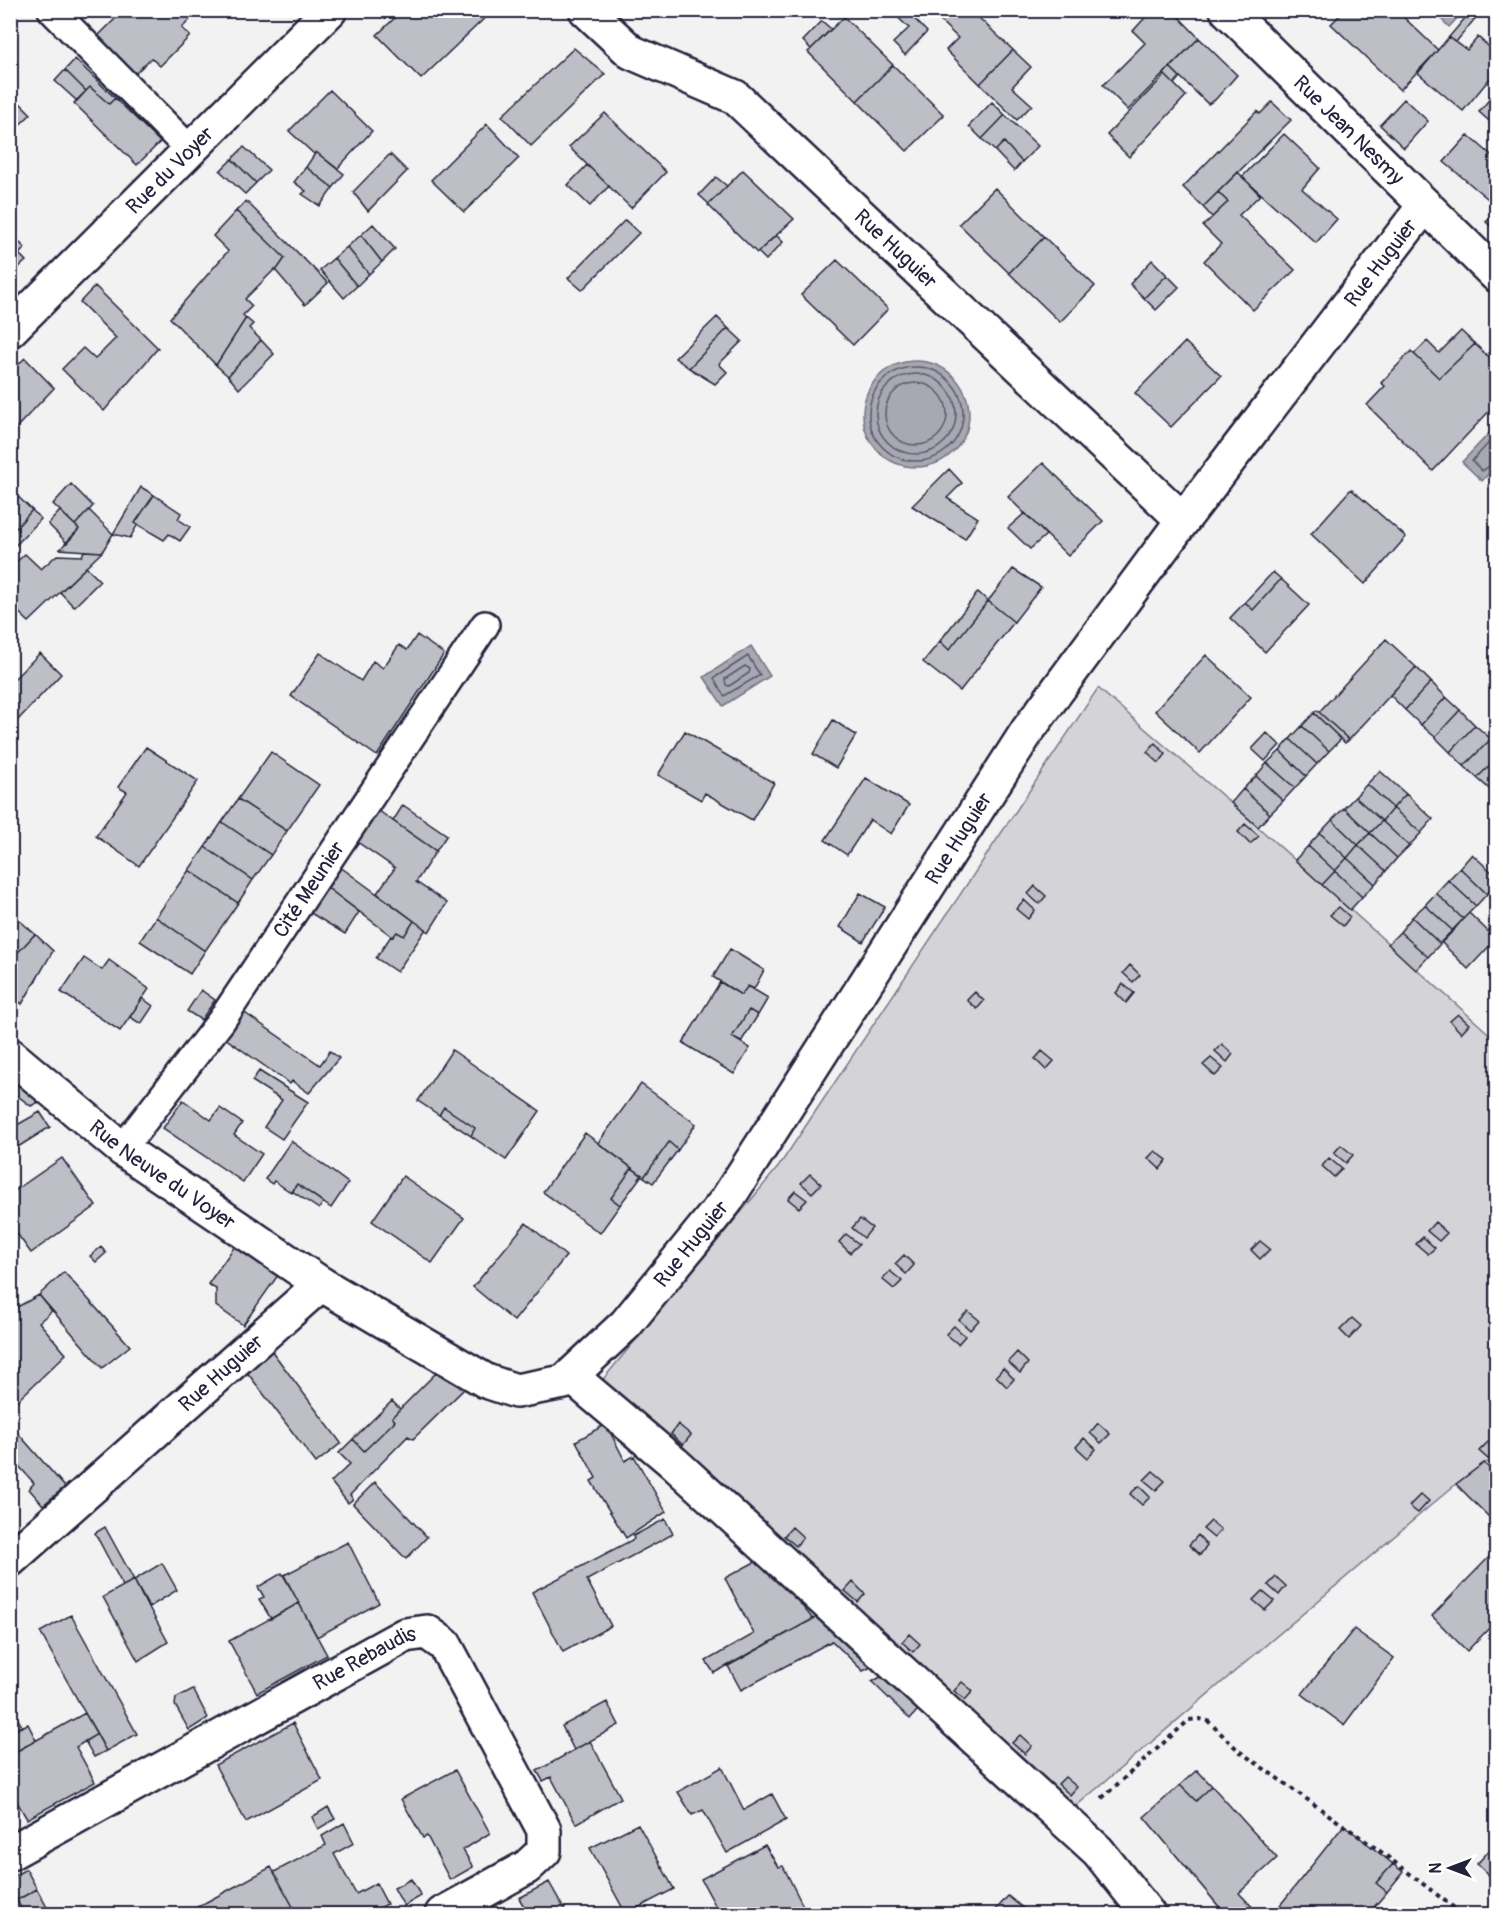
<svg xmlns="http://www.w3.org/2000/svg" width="1507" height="1925" font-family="Pangolin,sans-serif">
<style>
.green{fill:#d3d3d8;stroke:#7a7a8a;stroke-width:1.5}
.water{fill:#a8a8b2;stroke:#727282;stroke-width:1.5}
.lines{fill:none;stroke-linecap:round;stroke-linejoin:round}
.shore{stroke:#58586b;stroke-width:1.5}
.building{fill:#bebec6;stroke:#22223b;stroke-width:1.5}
.service-casing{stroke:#22223b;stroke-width:32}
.minor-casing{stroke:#22223b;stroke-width:38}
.path{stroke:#22223b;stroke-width:4;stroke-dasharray:4.5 4.5;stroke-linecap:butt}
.service{stroke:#fff;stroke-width:27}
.minor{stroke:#fff;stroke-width:33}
.labels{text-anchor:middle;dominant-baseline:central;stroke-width:5;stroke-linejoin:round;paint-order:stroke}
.street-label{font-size:21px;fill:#22223b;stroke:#fff}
</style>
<rect width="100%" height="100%" fill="#f2f2f3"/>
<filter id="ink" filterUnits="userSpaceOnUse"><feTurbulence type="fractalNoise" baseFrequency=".0167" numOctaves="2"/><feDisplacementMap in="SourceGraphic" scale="12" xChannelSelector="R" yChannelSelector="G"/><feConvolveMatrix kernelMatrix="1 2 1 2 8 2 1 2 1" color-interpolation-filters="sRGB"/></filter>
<g filter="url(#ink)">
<path class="green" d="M1098,688l133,115 265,237v421l-12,2 -28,21 -387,328 -469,-429 179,-217z"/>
<path class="water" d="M1432,10h32v1l-15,16z
M863 414a53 53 0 1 1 106 0a53 53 0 1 1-106 0Z
M1496,426v40l-14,15 -20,-19z
M751,646l19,30 -47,30 -19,-29z"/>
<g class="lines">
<path class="shore" d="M869 414a47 47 0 1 1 94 0a47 47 0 1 1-94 0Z
M876 414a40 40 0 1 1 80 0a40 40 0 1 1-80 0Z
M885 414a31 31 0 1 1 62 0a31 31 0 1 1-62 0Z
M1496,435l-24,26 10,10 14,-9
M748,656l12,19 -36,21 -10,-18z
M745,666l5,3 -1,4 -20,13 -3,-1 -1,-6z"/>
</g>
<path class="building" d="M124,10h75l-17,18 8,8 -30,30 -9,-8 -16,16 -37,-38z
M403,10h88l1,1 -71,68 -44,-44z
M890,10h16l21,22 -22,23 -12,-12 16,-15z
M929,10h54l-5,7 35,33 -33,34 -34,-34 12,-12z
M1152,10h20l27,28 -71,72 -25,-25 42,-42 -12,-12z
M1345,10h51l42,40 -38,40 -69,-66z
M1472,10h10l-26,32 -7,-5z
M844,17l49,48 -36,36 -49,-49z
M822,21l9,8 -20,20 -8,-8z
M1449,37l18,13 11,-13 18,16v18l-33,40 -45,-38z
M1199,38l38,37 -22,25 -7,4 -38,-37z
M574,48l31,26 -74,72 -29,-30z
M1013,50l18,17 -19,20 20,18 -15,15 -37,-36z
M75,59l40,39 -6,6 -19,-17 -4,4 -21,-21z
M893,65l51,50 -37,36 -50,-50z
M1170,67l10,10 -6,7 -10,-10z
M65,70l21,21 -9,10 -22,-20z
M1165,75l21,21 -57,61 -22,-22z
M90,87l19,17 6,-6 45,44 -23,23 -63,-62z
M330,90l42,41 -35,38 -21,-17 -2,2 -25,-23z
M1496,91v36l-17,-15z
M10,93l21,21 -21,20z
M1404,99l24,22 -24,27 -24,-23z
M992,102l13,13 -23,24 -13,-13z
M1272,102l19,18 -88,87 -20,-20 74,-76 3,3z
M605,113l61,59 -35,36 -62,-61z
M1005,115l33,31 -16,16 -18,-20 -9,9 -13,-12z
M487,124l32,34 -55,54 -33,-32z
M1284,134l36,34 -18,21 35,30 -21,24 -74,-66z
M1468,135l28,24v42l-2,3 -50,-42z
M1004,142l18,20 -8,9 -19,-20z
M244,147l25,23 -13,13 -24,-24z
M316,152l28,22 -11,14 -27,-21z
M390,154l17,17 -39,40 -15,-19z
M232,159l24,24 -11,11 -25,-23z
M587,165l22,21 -19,20 -22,-21z
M306,167l27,21 -13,18 -18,-12 4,-3 -12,-9z
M743,170l51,49 -37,34 -49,-48z
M1238,172l22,23 -21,20 56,55 -42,40 -49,-49 17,-17 -18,-18 25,-24 -10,-10z
M716,177l11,9 -18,18 -10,-9z
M995,188l49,49 -35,36 -50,-49z
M1218,192l10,10 -16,15 -9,-10z
M246,201l82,82 -23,22 -29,-34 9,-13 -49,-47z
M1496,210v21l-10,-9z
M236,211l49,47 -9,13 -1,-2 -30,30 7,7 -9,9 3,3 -30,47 -46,-47 58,-67 -15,-15z
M625,220l14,13 -57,57 -14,-12z
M373,224l22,25 -13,13 -21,-27z
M361,235l21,27 -13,12 -22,-27z
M776,235l7,7 -17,18 -8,-8z
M1044,237l51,49 -35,36 -51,-49z
M15,238l10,10 -6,6 7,7 -16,14v-33z
M347,247l22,27 -12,12 -23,-28z
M334,258l23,28 -13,12 -24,-28z
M837,260l51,49 -35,36 -52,-50z
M1152,260l15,15 -23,23 -14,-14z
M1167,275l12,12 -23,23 -12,-12z
M95,286l63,62 -54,63 -42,-42 21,-21 12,11 21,-21 -36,-36z
M717,317l11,11 -39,40 -14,-10z
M246,318l7,6 -4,4 12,12 -33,36 -12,-11z
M728,328l14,13 -23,23 8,8 -12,12 -26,-16z
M1461,331l14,13 -36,34 -25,-24 13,-13 12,12z
M261,340l13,14 -35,35 -11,-13z
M1185,342l36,34 -50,51 -36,-34z
M1475,344l21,20v40l-63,67 -66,-66 18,-19 -4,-3 30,-32 28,27z
M25,358l29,30 -39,41 -5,-4v-53z
M1043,463l60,58 -35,35 -60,-59z
M949,469l13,14 -15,15 31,20 -13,21 -53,-33z
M71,484l22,22 -18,19 -22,-21z
M141,487l13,8 -19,28 3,1 -8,14 -17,-4z
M10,489l22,21 -22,25z
M1351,489l55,48 -41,47 -54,-50z
M154,495l27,18 -3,6 12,8 -10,14 -11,-7 -5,6 -29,-17z
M32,510l9,9 -25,26 -6,-5v-5z
M89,510l24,24 -11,18 -42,-3 19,-20 -4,-4z
M60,511l19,18 -12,14 -19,-19z
M1025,513l21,22 -16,14 -22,-21z
M84,551l18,1 -73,70 -19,-18v-36l15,-14 16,15 16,-14 25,1z
M86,567l14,14 -26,26 -14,-15z
M1013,569l28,18 -27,35 -26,-21z
M1273,572l8,7 -28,31 -8,-8z
M1281,579l28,26 -44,47 -35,-34 15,-16 8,8z
M978,592l10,9 -39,49 -9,-9z
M988,601l26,21 -54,69 -37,-29 17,-21 9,9z
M417,635l27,19 -67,102 -86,-60 29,-43 41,28 12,-20 10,7 16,-23 8,5z
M1386,639l30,28 -67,73 -30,-28z
M40,653l21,21 -44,47 -7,-6v-32z
M1206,655l45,42 -51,56 -45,-42z
M1416,667l15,15 -26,28 -15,-15z
M1431,682l15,15 -25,28 -16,-15z
M1446,697l14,13 -25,27 -14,-12z
M1317,710l2,2 30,28 -4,3 -31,-30z
M1460,710l15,15 -25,27 -15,-15z
M1314,713l27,26 -12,12 -27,-25z
M833,720l23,15 -20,33 -23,-14z
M1475,725l16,14 -27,27 -14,-14z
M1302,726l27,25 -12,13 -27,-25z
M685,731l89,52 -22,37 -47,-27 -4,7 -43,-25z
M1267,733l13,12 -15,16 -13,-12z
M1290,739l27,25 -11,12 -26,-25z
M1491,739l5,6v14l-19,19 -13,-12z
M1155,743l11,11 -7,9 -12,-11z
M146,747l52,34 -59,85 -43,-30 31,-44 -9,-5z
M1280,751l26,25 -11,12 -28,-25z
M271,752l48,33 -32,46 -49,-32z
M1496,759v31l-2,3 -17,-15z
M1267,763l28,25 -12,13 -27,-25z
M1380,771l26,23 -13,14 -26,-24z
M1256,776l27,25 -13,13 -27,-25z
M866,778l43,27 -18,29 -21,-14 -23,35 -22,-15z
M1367,784l26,24 -11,13 -27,-24z
M1243,789l27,25 -12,13 -27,-24z
M1406,794l27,25 -12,14 -28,-25z
M1355,797l27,24 -12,12 -26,-25z
M238,799l49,32 -16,24 -49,-33z
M403,805l44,30 -11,16 -43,-30z
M1344,808l26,25 -12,12 -26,-25z
M1393,808l28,25 -12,13 -27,-25z
M376,809l60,42 -20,31 31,21 -18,29 -52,-39 18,-25 -39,-27z
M1332,820l26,25 -11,13 -27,-25z
M1382,821l27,25 -12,12 -27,-25z
M222,822l49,33 -18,25 -48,-33z
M1245,824l14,12 -9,8 -12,-12z
M1320,833l27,25 -12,13 -27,-25z
M1370,833l27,25 -11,13 -28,-26z
M1358,845l28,26 -11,13 -28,-26z
M1308,846l27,25 -13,14 -27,-25z
M205,847l48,33 -15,23 -49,-33z
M1472,854l24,22v7l-9,11 -27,-26z
M1347,858l28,26 -13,13 -27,-26z
M339,866l75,55 -10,15 -7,-4 -4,5 -68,-51z
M1460,868l27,26 -11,12 -28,-26z
M189,870l49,33 -33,48 -49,-34z
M1335,871l27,26 -12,13 -28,-25z
M1448,880l28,26 -13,13 -27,-26z
M325,886l34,26 -14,22 -36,-22z
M1035,886l11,10 -7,8 -11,-10z
M860,893l25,14 -22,35 -23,-15z
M1436,893l27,26 -10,12 -28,-26z
M1024,900l11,10 -7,9 -12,-10z
M1425,905l28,26 -13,13 -28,-27z
M1339,907l11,10 -7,9 -13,-11z
M10,912l25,22 -25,27z
M1469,913l27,26 -28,30 -27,-27z
M156,917l49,34 -15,23 -50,-33z
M1412,917l28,27 -12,13 -28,-25z
M414,921l12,8 -29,43 -21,-14 15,-22 2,1 4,-5 7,4z
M1400,932l28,25 -12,13 -28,-26z
M35,934l18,17 -31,53 -12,-10v-33z
M730,949l34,21 -10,19 -6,-3 -7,9 -28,-18z
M84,958l18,12 7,-10 40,29 -29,42 -59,-39z
M1130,965l10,10 -7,7 -10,-9z
M720,982l21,13 7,-9 20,12 -10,17 -9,-5 -17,27 18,11 -16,26 -51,-31z
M1123,984l11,9 -8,10 -10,-10z
M201,990l14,10 -14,20 -14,-9z
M975,992l9,9 -7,8 -10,-9z
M142,998l11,8 -12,18 -11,-7z
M749,1010l9,5 -17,27 -9,-5z
M242,1011l78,54 10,-14 9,7 -30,35 -17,-12 -2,3 -65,-46z
M1458,1014l11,10 -8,9 -11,-12z
M1222,1044l11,10 -6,8 -12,-11z
M452,1050l88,61 -34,49 -35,-24 4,-8 -31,-21 -5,8 -21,-14z
M1042,1051l12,10 -8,9 -11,-11z
M1211,1058l12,10 -8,8 -12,-11z
M259,1071l49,31 -26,37 -18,-12 18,-27 -30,-19z
M19,1076l27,22 -15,8 -21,-16z
M641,1084l55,40 -18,26 -9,-8 -25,35 -46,-34z
M183,1100l28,20 9,-12 22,15 -8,12 28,19 -19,28 -80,-54z
M444,1107l31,21 -4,8 -32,-21z
M40,1112l10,15 -37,23 3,3 -6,4v-28z
M585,1133l47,35 -21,30 9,7 -20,28 -57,-41z
M291,1141l57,42 -17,25 -34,-24 -5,9 -18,-12 -2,3 -7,-5z
M669,1142l9,8 -25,33 -9,-6z
M1341,1145l12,10 -7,8 -12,-10z
M1155,1151l12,9 -7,9 -12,-11z
M62,1158l34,48 -65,47 -21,-29v-30z
M1329,1158l13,11 -8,8 -12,-11z
M632,1168l10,7 -22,30 -9,-7z
M810,1174l11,10 -9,9 -11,-10z
M403,1176l61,42 -32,45 -60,-42z
M297,1184l26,18 -4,7 -27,-18z
M795,1191l12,9 -8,8 -11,-9z
M860,1219l12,9 -8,10 -12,-10z
M1435,1222l12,11 -8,8 -12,-10z
M526,1223l40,33 -52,65 -41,-34z
M846,1234l13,10 -9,9 -11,-11z
M1423,1237l12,11 -7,6 -12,-10z
M1260,1241l10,8 -10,10 -9,-9z
M237,1243l44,28 -38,54 -27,-19v-17l-8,-5z
M101,1247l5,6 -10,9 -6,-6z
M904,1255l10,10 -8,9 -11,-10z
M890,1271l12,10 -8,8 -12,-10z
M64,1272l66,74 -28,22 -63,-73z
M39,1295l13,16 -13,11 27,32 -50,48 -6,-6v-85z
M968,1311l11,9 -9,10 -11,-10z
M1352,1318l9,8 -12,13 -9,-9z
M954,1326l11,10 -7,8 -12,-10z
M271,1350l70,93 -25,20 -70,-92z
M1017,1352l11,11 -8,10 -12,-11z
M1003,1368l11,11 -7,8 -11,-11z
M438,1371l26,18 -51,50 -5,-3 -58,59 3,4 -5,4 -17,-21 19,-18 -11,-11 14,-14 11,12 31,-30 -3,-4z
M392,1401l8,8 -8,8 3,4 -31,30 -11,-12z
M1098,1423l12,11 -9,9 -11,-10z
M10,1424l55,63 -22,18 -14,-16 5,-6 -24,-27z
M606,1424l19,37 9,-5 32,56 -40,26 -35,-57 5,-3 -20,-37z
M678,1424l13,11 -8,10 -12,-11z
M1084,1438l12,11 -8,9 -12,-11z
M1490,1440l6,5v7l-8,7 -9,-8z
M1484,1463l12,12v49l-40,-40z
M1153,1471l12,10 -9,9 -12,-10z
M375,1482l52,55 -21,22 -53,-55z
M1139,1486l11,11 -8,8 -12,-11z
M1421,1494l8,7 -11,12 -9,-7z
M665,1519l8,15 -86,46 24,46 -48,26 -31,-60 102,-53 -1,-3z
M10,1521l7,8 -7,5z
M1211,1521l10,9 -7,8 -11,-9z
M105,1527l29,53 -11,6 -28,-53z
M792,1527l11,10 -7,9 -12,-10z
M1198,1535l9,10 -7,10 -11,-10z
M348,1542l31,61 -62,34 -33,-62z
M1490,1556l6,7v58l-29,30 -35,-35z
M762,1558l51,61 -99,54 -8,-12 48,-27 -29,-56z
M162,1563l15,27 -29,18 -14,-28z
M282,1573l17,30 -28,16 -12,-20 5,-2 -6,-10z
M1276,1577l10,9 -7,9 -11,-10z
M134,1580l34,62 -30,19 -35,-64z
M853,1582l12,12 -7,8 -13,-11z
M1262,1591l12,10 -9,9 -12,-10z
M299,1603l28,52 -70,38 -28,-52z
M826,1612l53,51 -16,8 -31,-30 -91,49 -13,-24z
M71,1615l66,119 -31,17 -66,-119z
M1354,1629l40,29 -50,67 -42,-31z
M909,1634l11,10 -7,8 -11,-10z
M889,1672l34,32 -13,15 -38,-37z
M962,1682l11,9 -8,9 -11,-9z
M193,1689l15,29 -19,12 -14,-25 1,-7z
M607,1702l12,23 -45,25 -12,-24z
M10,1706l12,20 -12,6z
M85,1713l12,21 -21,13 19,35 -68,37 -17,-29v-35z
M293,1723l29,57 -76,42 -31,-57z
M28,1724l8,16 -26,15v-23z
M97,1734l9,17 -12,6 -9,-16z
M1020,1735l12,11 -7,8 -13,-11z
M590,1741l31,57 -45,26 -25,-47 -8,4 -6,-10z
M722,1767l22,43 28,-16 14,26 -59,33 -24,-43 -11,5 -14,-23z
M455,1770l35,63 -27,17 10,17 -23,13 -23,-44 -4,2 -22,-39z
M1197,1770l15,16 -16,15 -16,-16z
M1065,1777l12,10 -7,8 -12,-11z
M1180,1785l16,16 16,-15 65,72 -38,35 17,18 -4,3h-37l6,-5 -77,-92z
M328,1807l7,12 -17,10 -6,-12z
M344,1823l10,20 -20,11 22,40 20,-11 11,21 -18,10h-5l-2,-5 -10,5h-55l-23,-42 52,-27 -4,-9z
M638,1824l36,65 -48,25 -36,-66z
M1344,1825l49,39 -17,19 11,9 -19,22h-95z
M1496,1843v39l-19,-18z
M765,1845l13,22 5,-1 23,46 -5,2h-81l-19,-35z
M1393,1864l10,8 -16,20 -11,-9z
M271,1867l26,47h-113l17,-9z
M26,1869l11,20 -20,11 -7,-13v-9z
M411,1879l10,17 -17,10 -10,-18z
M549,1882l18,32h-39l-9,-16z
M37,1889l12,22 -5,3h-20l-7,-14z
M1008,1896l22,18h-38z"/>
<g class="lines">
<g class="service-casing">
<g id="service">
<path d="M52,10l138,140"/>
<path id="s1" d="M122,1149l99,-128 264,-396"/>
</g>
</g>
<g class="minor-casing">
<g id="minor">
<path id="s2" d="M586,10l45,42 104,45 448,423"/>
<path id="s3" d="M1227,10l269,265"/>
<path id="s4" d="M10,330l320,-320"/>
<path id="s5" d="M10,1055l112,94 199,135"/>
<path d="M571,1376l103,87 424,388 50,63"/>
<path id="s6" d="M10,1560l311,-276 165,97 30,10 48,-9 62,-58 100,-123 302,-471 155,-210 242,-315"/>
<path id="s7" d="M10,1853l395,-218 22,-3 18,13 99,185v21l-17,16 -85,47"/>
</g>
</g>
<path class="path" d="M1102,1798l87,-78 11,-1 8,2 31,30 145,103 78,60"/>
<use href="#service" class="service"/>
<use href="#minor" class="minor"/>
</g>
</g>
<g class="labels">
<g class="street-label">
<text stroke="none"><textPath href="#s3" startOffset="171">Rue Jean Nesmy</textPath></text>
<text stroke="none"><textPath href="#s4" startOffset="226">Rue du Voyer</textPath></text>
<text stroke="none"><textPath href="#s2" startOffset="396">Rue Huguier</textPath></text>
<text stroke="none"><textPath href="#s6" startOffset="2076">Rue Huguier</textPath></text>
<text stroke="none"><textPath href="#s6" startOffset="1362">Rue Huguier</textPath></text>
<text stroke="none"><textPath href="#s1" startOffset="320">Cité Meunier</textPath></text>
<text stroke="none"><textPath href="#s5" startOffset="194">Rue Neuve du Voyer</textPath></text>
<text stroke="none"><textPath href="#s6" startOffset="876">Rue Huguier</textPath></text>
<text stroke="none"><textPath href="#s6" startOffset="282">Rue Huguier</textPath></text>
<text stroke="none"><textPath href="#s7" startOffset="405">Rue Rebaudis</textPath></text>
</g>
</g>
<rect width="1507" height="1925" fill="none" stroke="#fff" stroke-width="36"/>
<rect x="18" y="18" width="1471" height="1889" fill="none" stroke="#22223b" stroke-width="2" filter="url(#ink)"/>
<g transform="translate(1450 1868) rotate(270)" stroke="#ffffff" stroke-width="4.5" paint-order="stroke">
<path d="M0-4.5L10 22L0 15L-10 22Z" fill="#22223b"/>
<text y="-9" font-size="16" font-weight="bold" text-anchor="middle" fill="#22223b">N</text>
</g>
</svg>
